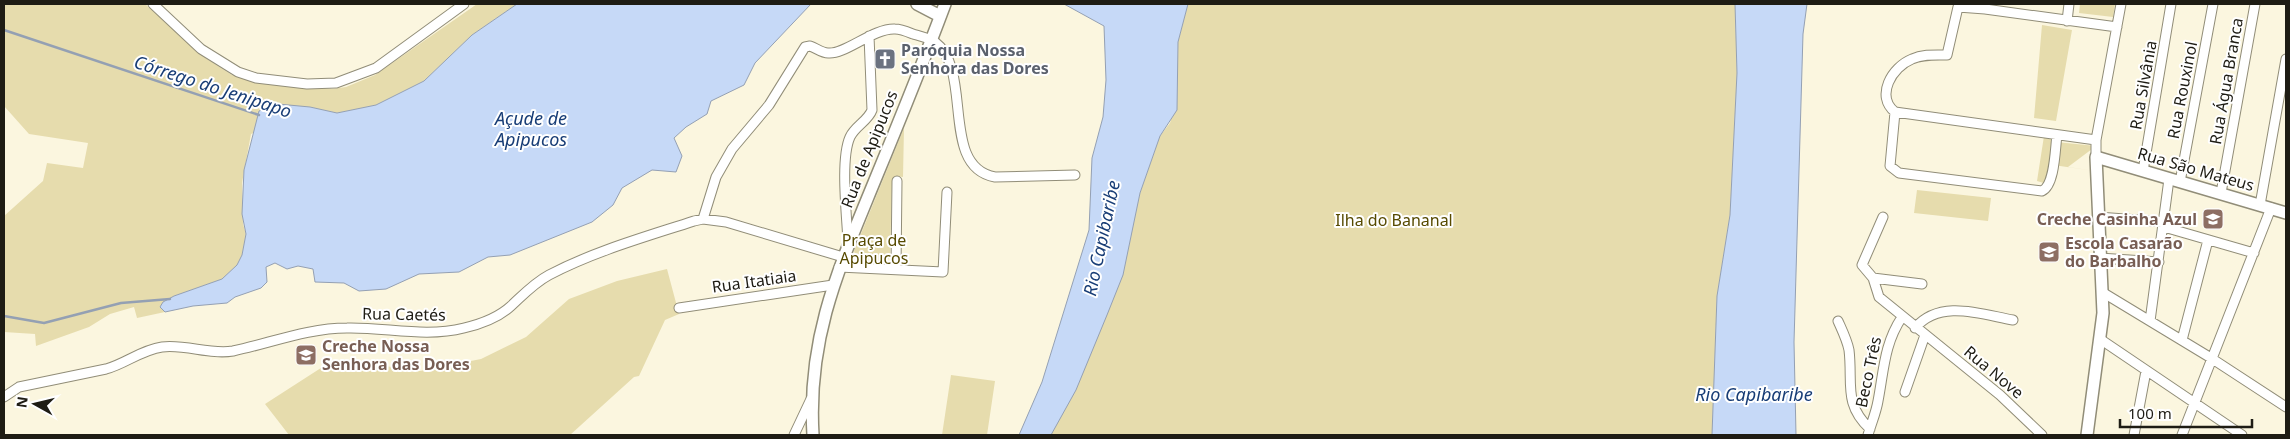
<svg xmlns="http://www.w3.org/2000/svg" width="2290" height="439" font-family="'Noto Sans',sans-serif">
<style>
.green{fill:#e6dcad}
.water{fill:#c6d9f7;stroke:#94a0b3}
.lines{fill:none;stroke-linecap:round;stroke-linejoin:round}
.stream{stroke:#94a0b3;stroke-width:2.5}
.street-casing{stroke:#918d78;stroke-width:11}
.secondary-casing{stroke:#918d78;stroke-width:14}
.street{stroke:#fff;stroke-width:9}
.secondary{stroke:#fff;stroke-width:11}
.labels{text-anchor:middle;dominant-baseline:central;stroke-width:4;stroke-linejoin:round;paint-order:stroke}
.worship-label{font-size:16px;font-weight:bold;fill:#5b616d;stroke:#fff;text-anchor:start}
.street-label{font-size:16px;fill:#1e1c14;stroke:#fff}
.education-label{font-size:16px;font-weight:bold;fill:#785e54;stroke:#fff;text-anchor:start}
.park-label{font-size:16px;fill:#574a00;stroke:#fff}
.water-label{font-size:18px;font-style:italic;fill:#183d76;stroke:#fff}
</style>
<rect width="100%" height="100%" fill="#fbf6df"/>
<path class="green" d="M4,4h141l62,55 25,16 37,8 63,6 14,-2 29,-12 102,-71h40l-45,31 -48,46 -48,24 -39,8 -27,-6 -59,27 -9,49 1,41 3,10 -4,21 -5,10 -15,14 -48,17 -14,11 5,5 -28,6 -3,-11 -24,7 -21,13 -53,19 -1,-12 -31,-2v-116l39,-35 4,-18 36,5 5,-25 -59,-9 -25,-28z
M1188,4h547l2,69 -7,142 -13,81 -5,139h-661l83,-216 6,-26 20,-57 10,-13 7,-26 1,-55z
M2080,4h35l-2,13 -34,-4z
M2042,25l30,5 -16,91 -22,-3z
M904,128l-1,49 -8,-1 -3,4 -2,77 -6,7 -22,2 -5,-6 -3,-9z
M2044,136l8,4 -5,44 -10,-3z
M2056,142l40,4 -28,21 27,4 -42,-6z
M1917,190l74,8 -3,23 -74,-8z
M667,269l12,45 -14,6 -26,56 -5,1 -64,58h-281l-24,-31 59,-38 19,-6 77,11 61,-12 45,-22 43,-38 48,-18z
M951,375l44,6 -8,54h-45z"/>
<path class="water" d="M517,4h294l-56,59 -11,22 -33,16 -4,13 -21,13 -12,11 8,18 -6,16 -24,-2 -30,18 -9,17 -21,17 -82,33 -22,2 -29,15 -40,2 -33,15 -27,2 -15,-8 -29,-1 -2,-13 -15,-3 -11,3 -12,-6 -9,4 1,15 -6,6 -26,9 -8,6 -34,3 -28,6 -5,-5 3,-5 11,-6 48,-17 15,-14 5,-10 4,-21 -4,-20 2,-44 15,-59 19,-7 32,3 27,6 39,-8 48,-24 48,-46z
M1064,4h124l-10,38 -1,68 -17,26 -20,57 -17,82 -16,40 -31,75 -25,45h-32l23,-53 47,-152 3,-72 11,-41 3,-37 -2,-54z
M1735,4h72l-4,30 -9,308 2,93h-84l5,-139 13,-81 7,-142z"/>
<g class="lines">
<path class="stream" d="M4,30l255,85
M4,316l40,7 77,-20 49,-4"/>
<g class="street-casing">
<path id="street" d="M153,4l48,45 37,23 18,6 51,6 29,-1 40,-15 88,-64
M1958,7l27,2 132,18
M2067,21l2,-17
M1895,112l-5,54 9,7 143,18c13,-6 13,-42 15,-56
M1895,112l201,28
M1895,112c-20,-16 -3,-45 17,-53 11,-5 23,-4 35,-4l11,-48
M2096,157v-17l25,-136
M2143,171l28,-167
M2180,182l33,-178
M2221,193l34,-189
M2260,205l26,-146
M1883,217l-21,48 11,13 6,19 121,98 42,40
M2098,217l67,5
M703,219l13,-42 16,-28 37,-44 36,-58 5,-1c6,2 12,7 18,7 17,2 45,-25 67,-24 6,0 13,3 18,5 7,2 16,4 22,8 39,29 4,125 60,135l80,-2
M2164,227l90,26
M848,242c-1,-25 -8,-83 2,-105 5,-11 18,-16 22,-27l-3,-74
M2100,258l59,4
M839,267l104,5 4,-80
M896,268l1,-87
M1873,278l49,6
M2102,292l109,66 75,49
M679,308l154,-23
M1838,321c4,9 9,19 11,29 4,33 -6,54 21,79
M2150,321l19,-142
M1915,328c25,-29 65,-14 98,-8
M2100,339l142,96
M2182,340l26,-100
M1905,392l20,-57
M4,397l15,-10 87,-18c19,-5 35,-19 56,-22 24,-3 48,8 71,4 38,-8 75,-23 114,-23 39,-1 78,10 117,0 17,-4 34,-10 47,-22 12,-11 23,-23 38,-31 46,-24 96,-38 145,-54l9,-2 23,3 117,35
M794,435l17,-36
M1868,435c3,-11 8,-22 10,-34 6,-31 6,-57 24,-84
M2134,435l12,-64
M2182,435l89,-227"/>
</g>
<g class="secondary-casing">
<path id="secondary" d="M917,4l23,12
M813,435c-6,-98 26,-167 62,-255 24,-58 48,-117 70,-176
M2087,435l16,-122 -7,-156 190,56"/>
</g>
<use href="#street" class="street"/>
<use href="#secondary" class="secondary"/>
</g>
<defs>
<g id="church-square" transform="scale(1.125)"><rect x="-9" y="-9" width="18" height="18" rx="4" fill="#6b7280" stroke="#fff"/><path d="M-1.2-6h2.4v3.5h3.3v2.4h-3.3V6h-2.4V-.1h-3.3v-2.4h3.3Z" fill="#fff"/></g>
<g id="school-square" transform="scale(1.125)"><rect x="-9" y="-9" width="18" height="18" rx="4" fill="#8d6e63" stroke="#fff"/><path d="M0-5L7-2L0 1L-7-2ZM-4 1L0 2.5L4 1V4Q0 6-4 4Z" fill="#fff"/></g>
</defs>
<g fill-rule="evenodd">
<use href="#church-square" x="885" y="59"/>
<use href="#school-square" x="2213" y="219"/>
<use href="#school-square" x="2049" y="252"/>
<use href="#school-square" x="306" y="355"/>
</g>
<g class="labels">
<g class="worship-label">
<text x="901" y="50">Paróquia Nossa<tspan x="901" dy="18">Senhora das Dores</tspan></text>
</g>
<g class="street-label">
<text transform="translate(2226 81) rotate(-80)">Rua Água Branca</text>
<text transform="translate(2143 85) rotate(-80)">Rua Silvânia</text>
<text transform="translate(2182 90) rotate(-79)">Rua Rouxinol</text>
<text transform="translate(869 149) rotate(-68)">Rua de Apipucos</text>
<text transform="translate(2196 169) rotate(16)">Rua São Mateus</text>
<text transform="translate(754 281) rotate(-8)">Rua Itatiaia</text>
<text transform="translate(404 314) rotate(1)">Rua Caetés</text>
<text transform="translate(1868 372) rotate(-78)">Beco Três</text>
<text transform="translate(1994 372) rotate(40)">Rua Nove</text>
</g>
<g class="education-label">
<text x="2197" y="219" text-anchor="end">Creche Casinha Azul</text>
<text x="2065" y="243">Escola Casarão<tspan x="2065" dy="18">do Barbalho</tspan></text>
<text x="322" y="346">Creche Nossa<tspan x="322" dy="18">Senhora das Dores</tspan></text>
</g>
<g class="park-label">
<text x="1394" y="220">Ilha do Bananal</text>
<text x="874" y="240">Praça de<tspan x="874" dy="18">Apipucos</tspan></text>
</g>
<g class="water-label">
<text transform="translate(213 86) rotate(18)">Córrego do Jenipapo</text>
<text x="531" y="118">Açude de<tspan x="531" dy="21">Apipucos</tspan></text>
<text transform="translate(1101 238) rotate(-78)">Rio Capibaribe</text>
<text x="1754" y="394">Rio Capibaribe</text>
</g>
</g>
<rect width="2290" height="439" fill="none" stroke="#1e1c14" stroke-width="10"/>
<g transform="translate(35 404) rotate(278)" stroke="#ffffff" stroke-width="4" paint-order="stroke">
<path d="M0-4L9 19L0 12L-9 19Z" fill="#1e1c14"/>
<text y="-8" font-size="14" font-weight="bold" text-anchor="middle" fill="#1e1c14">N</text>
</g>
<path d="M2120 419v8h132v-8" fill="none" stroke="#1e1c14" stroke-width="2.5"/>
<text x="2128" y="419" font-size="15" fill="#1e1c14" stroke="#ffffff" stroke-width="4" paint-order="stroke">100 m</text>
</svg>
